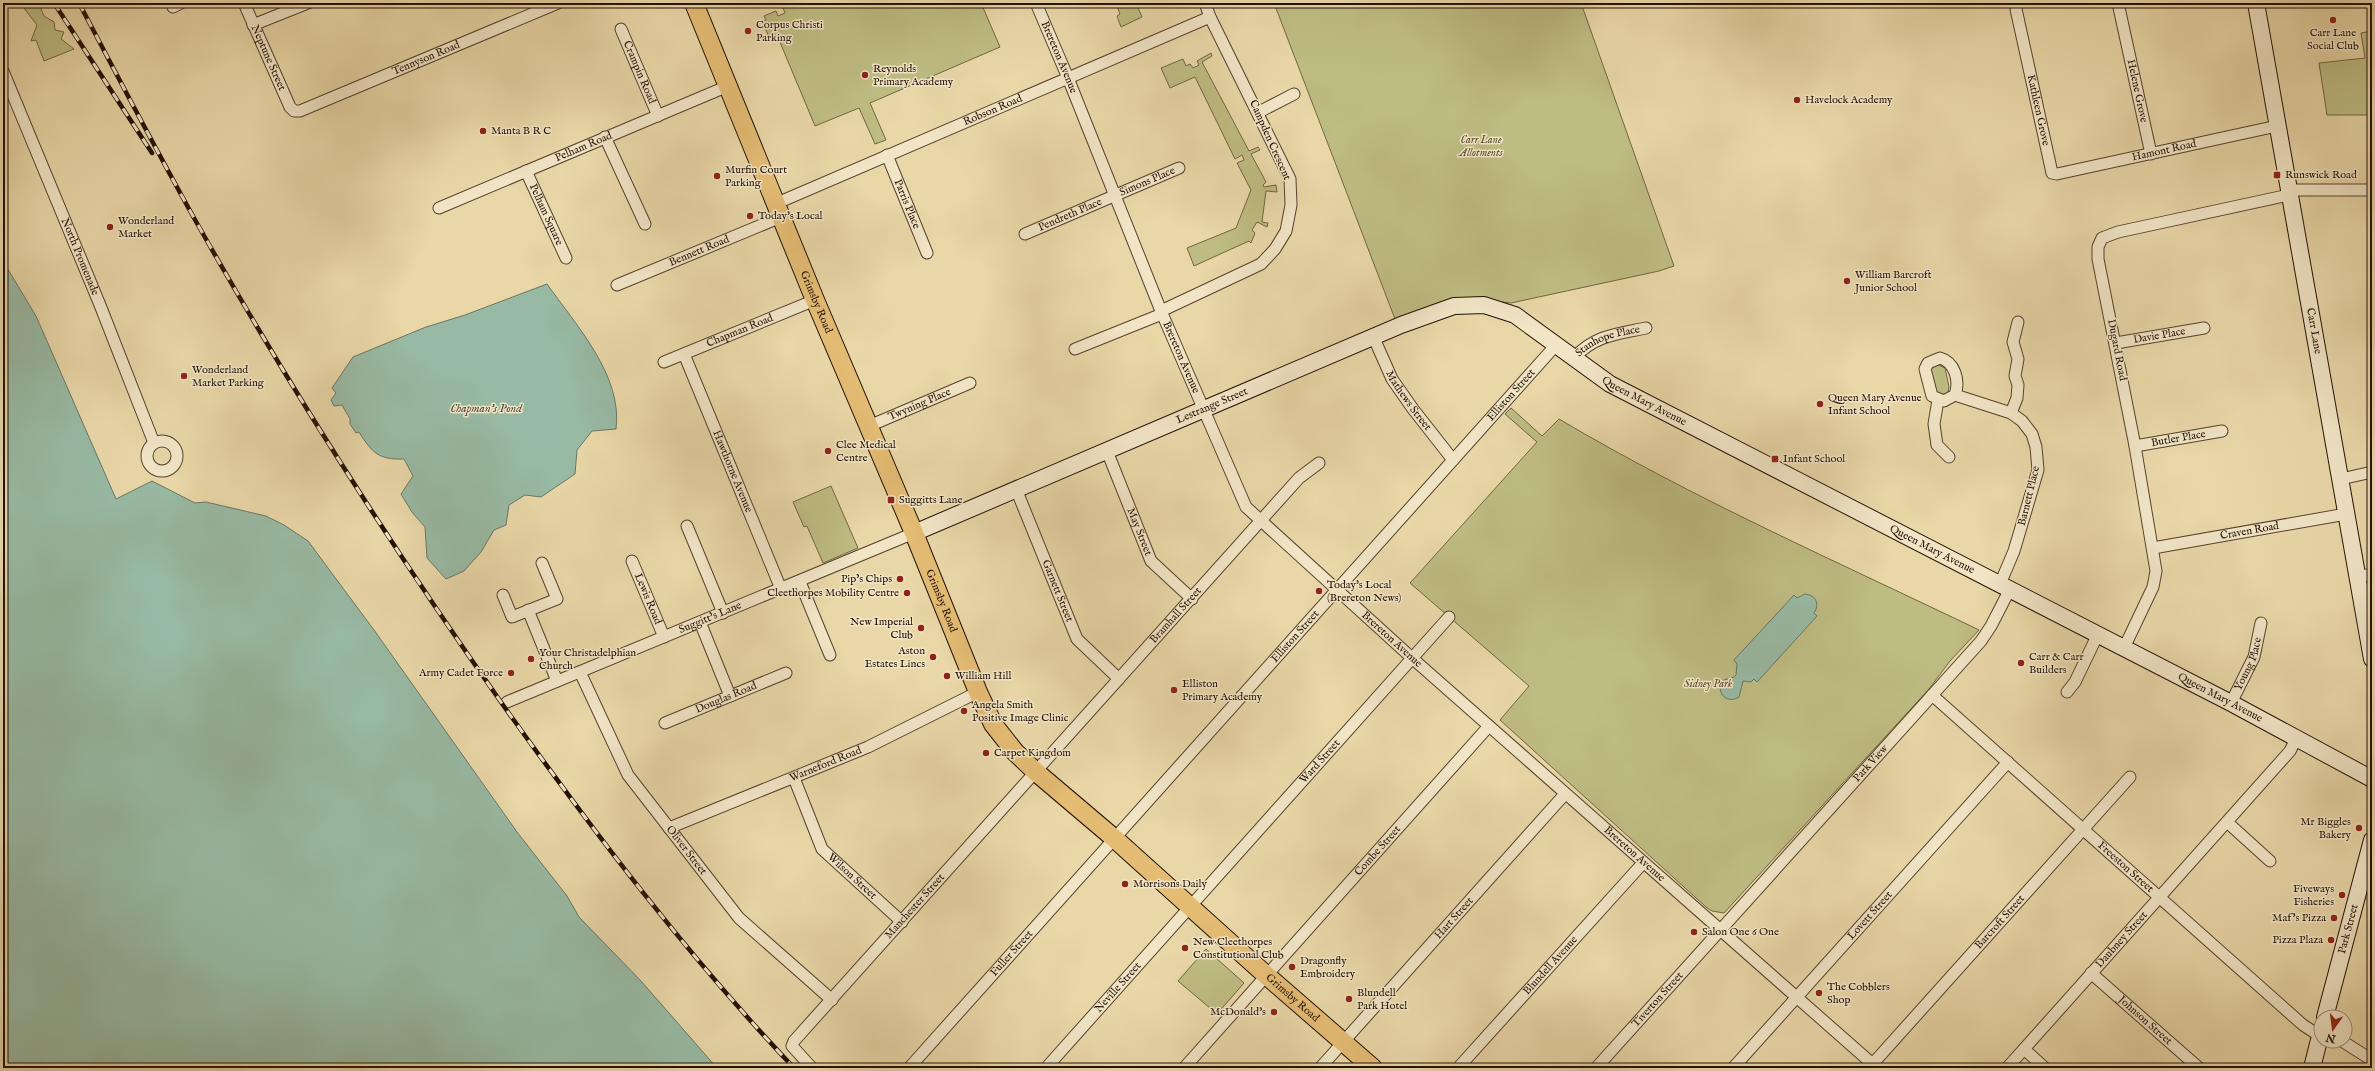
<svg xmlns="http://www.w3.org/2000/svg" width="2375" height="1071" font-family="'IM FELL English',serif">
<style>
.green{fill:#bebc82;stroke:#706644}
.water{fill:#98baa4;stroke:#697664}
.lines{fill:none;stroke-linecap:round;stroke-linejoin:round}
.street-casing{stroke:#54422e;stroke-width:13}
.secondary-casing{stroke:#231105;stroke-width:18}
.primary-casing{stroke:#231105;stroke-width:20}
.street{stroke:#f1e5c6;stroke-width:11}
.secondary{stroke:#f1e5c6;stroke-width:16}
.primary{stroke:#e4bc74;stroke-width:18}
.rail-casing{stroke:#231105;stroke-width:4.5}
.rail{stroke:#f1e5c6;stroke-width:3;stroke-dasharray:9;stroke-linecap:butt}
.poi-dot{fill:#8f2418;stroke:#f1e5c6;stroke-width:1.5}
.labels{text-anchor:middle;dominant-baseline:central;stroke-width:3;stroke-linejoin:round;paint-order:stroke}
.poi-label{font-size:11px;fill:#231105;stroke:#f1e5c6;text-anchor:start}
.street-label{font-size:11px;fill:#231105;stroke:#f1e5c6}
.park-label{font-size:11px;font-style:italic;fill:#594d31;stroke:#f1e5c6}
.water-label{font-size:12px;font-style:italic;fill:#4c4c3d;stroke:#f1e5c6}
</style>
<rect width="100%" height="100%" fill="#e9d7a8"/>
<filter id="stains"><feTurbulence type="fractalNoise" baseFrequency=".005" numOctaves="4"/><feColorMatrix values="0 0 0 0 .2 0 0 0 0 .09 0 0 0 0 .02 0 0 0 .5 -.17"/></filter>
<radialGradient id="worn" r=".72"><stop offset=".6" stop-color="#630" stop-opacity="0"/><stop offset="1" stop-color="#630" stop-opacity=".3"/></radialGradient>
<path class="green" d="M20,3h25l-4,6 3,7 10,6 1,8 9,2 -3,7 13,10 -30,12 -8,-21 -5,1 6,-16z
M781,3h200l19,44 -130,56 16,37 -11,4 -16,-36 -44,18 -38,-91 -8,2 -7,-16 4,-1 -2,-4 12,-5 2,5 7,-3z
M1125,3h11l6,14 -21,10 -4,-11 3,-2 -3,-8z
M1274,3h307l93,263 -15,5 -148,32 -24,-3 -92,19z
M2372,31v84h-45l-8,-52 46,-5 -4,-25z
M1211,53l1,3 -10,6 47,89 9,-4 2,3 -9,4 15,28 -3,3 1,2 12,-2 1,7 -11,-1 -4,31 6,1 -1,4 -10,-5 -5,8 3,3 -4,10 -2,-2 -55,25 -7,-18 49,-20 15,-38 -14,-27 7,-3 -2,-5 -7,4 -40,-82 -25,11 -9,-20 22,-9 3,7 4,-2 3,4 6,-3 -2,-4z
M1936,364l9,4 4,19 -1,6 -5,2 -6,-1 -7,-23z
M1511,408l31,28 17,-17c135,80 279,143 420,211l-29,31 -21,28 -205,224 -12,-2 -6,-4 -206,-187 29,-34 -119,-103 127,-141 -32,-28z
M831,486l27,62 -35,15 -16,-37 -3,1 -11,-25z
M1206,949l38,34 -27,31 -39,-33z"/>
<path class="water" d="M3,261l33,55 80,183 36,-18 43,22 11,-1 60,14 18,9 24,16 66,89 143,202 50,64 12,21 62,64 76,87h-714z
M547,284c29,41 76,92 69,145l-24,2 -15,19 -2,24 -34,23 -16,-2 -16,10 -3,20 -12,5 -13,22 -17,19 -18,8 -19,-21 -2,-31 -13,-15 -11,-18 12,-18 -9,-17c-25,1 -32,-6 -45,-27l-3,1 -6,-9v-5l-8,-14 -8,1 -3,-6 5,-7 -4,-5 21,-31 73,-30 39,-12z
M1805,594c11,1 15,10 9,19l3,3 -60,66 -3,-3 -3,3 -8,-1 -4,16c-13,8 -25,-6 -15,-17l10,-3 2,-2 1,-11 -3,-4 60,-65 3,3z"/>
<g class="lines">
<g class="street-casing">
<g id="street">
<path id="s1" d="M244,3l46,104 4,4h6l258,-108"/>
<path id="s2" d="M1036,3l32,75 93,233 85,196 166,151 465,410"/>
<path id="s3" d="M2018,3l-2,6 36,164 5,1 220,-48"/>
<path id="s4" d="M2118,3l33,151"/>
<path d="M173,7l8,-4"/>
<path d="M253,25l55,-22"/>
<path id="s5" d="M621,29l37,87"/>
<path id="s6" d="M3,71l97,234 54,138"/>
<path d="M1259,112l35,-18"/>
<path d="M605,137l40,87"/>
<path id="s7" d="M887,155l40,98"/>
<path id="s8" d="M526,171l40,87"/>
<path d="M2289,190h83"/>
<path id="s9" d="M775,204l435,-187"/>
<path id="s10" d="M439,208l289,-122"/>
<path id="s11" d="M1025,234l154,-66"/>
<path id="s12" d="M617,285l164,-68"/>
<path d="M1161,311l100,-47 14,-15 11,-18 5,-26 -1,-26 -80,-162 -5,-14"/>
<path id="s13" d="M1373,336l19,43 21,30 40,51"/>
<path id="s14" d="M2116,343l88,-15"/>
<path d="M1075,349l87,-35"/>
<path id="s15" d="M684,354l97,235"/>
<path id="s16" d="M1574,358c21,-23 43,-24 72,-30"/>
<path d="M1940,358c15,4 20,23 15,37l-11,6 -12,-5 -7,-27 3,-6z"/>
<path id="s17" d="M664,362l151,-62"/>
<path d="M1955,395l56,18 11,8 10,13 4,13 2,23 -24,81 -14,33"/>
<path d="M1938,400l-4,24 3,21 12,12"/>
<path d="M2011,413l6,-15 1,-13 -3,-9 3,-17 -5,-17 5,-20"/>
<path id="s18" d="M869,426l101,-43"/>
<circle cx="162" cy="456" r="15"/>
<path id="s19" d="M2135,446l87,-15"/>
<path id="s20" d="M1107,451l44,110 41,38"/>
<path d="M2341,479l31,-7"/>
<path id="s21" d="M1016,489l61,150 42,40"/>
<path d="M687,526l36,87"/>
<path id="s22" d="M2153,548l193,-34"/>
<path id="s23" d="M632,561l32,76"/>
<path d="M2357,577l15,-3"/>
<path d="M800,582l30,73"/>
<path d="M503,595l9,22 45,-18 -15,-36"/>
<path d="M528,610l29,71"/>
<path d="M700,622l30,74"/>
<path d="M2124,648l29,-61 3,-16 -21,-125 -37,-187v-12l4,-9 16,-6 171,-37"/>
<path id="s24" d="M580,672l48,103 111,143 93,82"/>
<path d="M2067,692l8,-10 23,-48"/>
<path id="s25" d="M1932,695l371,330 17,11"/>
<path id="s26" d="M507,702l407,-169"/>
<path id="s27" d="M2231,703l23,-46 7,-34"/>
<path id="s28" d="M665,723l121,-50"/>
<path id="s29" d="M794,778l28,71 80,73"/>
<path d="M2227,822l43,39"/>
<path id="s30" d="M669,828l199,-81 110,-55"/>
<path id="s31" d="M2091,973l108,95"/>
<path d="M2342,1041l30,19"/>
<path d="M2024,1049l21,19"/>
<path id="s32" d="M812,1068l-20,-22 2,-5 505,-563 20,-15"/>
<path id="s33" d="M909,1068l647,-723"/>
<path id="s34" d="M1046,1068l403,-451"/>
<path id="s35" d="M1184,1068l305,-342"/>
<path id="s36" d="M1320,1068l245,-274"/>
<path id="s37" d="M1458,1068l185,-205"/>
<path id="s38" d="M1596,1068l385,-427 10,-15 19,-37"/>
<path id="s39" d="M1733,1068l275,-306"/>
<path id="s40" d="M1869,1068l261,-291"/>
<path id="s41" d="M2007,1068l283,-317 7,-14"/>
</g>
</g>
<g class="secondary-casing">
<g id="secondary">
<path id="s42" d="M2256,3l116,656"/>
<path id="s43" d="M914,533l487,-208 53,-19 30,-1 31,10 95,69 621,319 141,76"/>
<path id="s44" d="M2325,1017l47,-177"/>
<path d="M2312,1068l9,-36"/>
</g>
</g>
<g class="primary-casing">
<g id="primary">
<path id="s45" d="M694,3l121,297 99,233 64,159 15,32 22,28 21,20 79,67 151,136 107,93"/>
</g>
</g>
<use href="#street" class="street"/>
<use href="#secondary" class="secondary"/>
<use href="#primary" class="primary"/>
<g class="rail-casing">
<path id="rail" d="M54,3l98,150
M79,3c39,74 78,149 119,222 93,165 196,325 305,480 90,126 184,250 291,363"/>
</g>
<use href="#rail" class="rail"/>
</g>
<g class="poi-dot">
<circle cx="2333" cy="20" r="4"/>
<circle cx="748" cy="31" r="4"/>
<circle cx="865" cy="75" r="4"/>
<circle cx="1797" cy="100" r="4"/>
<circle cx="483" cy="131" r="4"/>
<rect x="2273" y="171" width="8" height="8" rx="2"/>
<circle cx="717" cy="176" r="4"/>
<circle cx="750" cy="216" r="4"/>
<circle cx="110" cy="227" r="4"/>
<circle cx="1847" cy="281" r="4"/>
<circle cx="184" cy="376" r="4"/>
<circle cx="1820" cy="404" r="4"/>
<circle cx="828" cy="451" r="4"/>
<rect x="1771" y="455" width="8" height="8" rx="2"/>
<rect x="887" y="496" width="8" height="8" rx="2"/>
<circle cx="900" cy="579" r="4"/>
<circle cx="1319" cy="591" r="4"/>
<circle cx="907" cy="593" r="4"/>
<circle cx="921" cy="628" r="4"/>
<circle cx="933" cy="657" r="4"/>
<circle cx="531" cy="659" r="4"/>
<circle cx="2021" cy="663" r="4"/>
<circle cx="511" cy="673" r="4"/>
<circle cx="947" cy="676" r="4"/>
<circle cx="1174" cy="690" r="4"/>
<circle cx="964" cy="711" r="4"/>
<circle cx="986" cy="753" r="4"/>
<circle cx="2359" cy="828" r="4"/>
<circle cx="1125" cy="884" r="4"/>
<circle cx="2342" cy="895" r="4"/>
<circle cx="2334" cy="918" r="4"/>
<circle cx="1694" cy="932" r="4"/>
<circle cx="2331" cy="940" r="4"/>
<circle cx="1185" cy="948" r="4"/>
<circle cx="1292" cy="967" r="4"/>
<circle cx="1819" cy="993" r="4"/>
<circle cx="1349" cy="999" r="4"/>
<circle cx="1274" cy="1012" r="4"/>
</g>
<g class="labels">
<g class="poi-label">
<text x="756" y="25">Corpus Christi<tspan x="756" dy="13">Parking</tspan></text>
<text x="2333" y="33" text-anchor="middle">Carr Lane<tspan x="2333" dy="13">Social Club</tspan></text>
<text x="873" y="69">Reynolds<tspan x="873" dy="13">Primary Academy</tspan></text>
<text x="1805" y="100">Havelock Academy</text>
<text x="491" y="131">Manta B R C</text>
<text x="725" y="170">Murfin Court<tspan x="725" dy="13">Parking</tspan></text>
<text x="2285" y="175">Runswick Road</text>
<text x="758" y="216">Today's Local</text>
<text x="118" y="221">Wonderland<tspan x="118" dy="13">Market</tspan></text>
<text x="1855" y="275">William Barcroft<tspan x="1855" dy="13">Junior School</tspan></text>
<text x="192" y="370">Wonderland<tspan x="192" dy="13">Market Parking</tspan></text>
<text x="1828" y="398">Queen Mary Avenue<tspan x="1828" dy="13">Infant School</tspan></text>
<text x="836" y="445">Clee Medical<tspan x="836" dy="13">Centre</tspan></text>
<text x="1783" y="459">Infant School</text>
<text x="899" y="500">Suggitts Lane</text>
<text x="892" y="579" text-anchor="end">Pip’s Chips</text>
<text x="1327" y="585">Today's Local<tspan x="1327" dy="13">(Brereton News)</tspan></text>
<text x="899" y="593" text-anchor="end">Cleethorpes Mobility Centre</text>
<text x="913" y="622" text-anchor="end">New Imperial<tspan x="913" dy="13">Club</tspan></text>
<text x="925" y="651" text-anchor="end">Aston<tspan x="925" dy="13">Estates Lincs</tspan></text>
<text x="539" y="653">Your Christadelphian<tspan x="539" dy="13">Church</tspan></text>
<text x="2029" y="657">Carr &amp; Carr<tspan x="2029" dy="13">Builders</tspan></text>
<text x="503" y="673" text-anchor="end">Army Cadet Force</text>
<text x="955" y="676">William Hill</text>
<text x="1182" y="684">Elliston<tspan x="1182" dy="13">Primary Academy</tspan></text>
<text x="972" y="705">Angela Smith<tspan x="972" dy="13">Positive Image Clinic</tspan></text>
<text x="994" y="753">Carpet Kingdom</text>
<text x="2351" y="822" text-anchor="end">Mr Biggles<tspan x="2351" dy="13">Bakery</tspan></text>
<text x="1133" y="884">Morrisons Daily</text>
<text x="2334" y="889" text-anchor="end">Fiveways<tspan x="2334" dy="13">Fisheries</tspan></text>
<text x="2326" y="918" text-anchor="end">Maf's Pizza</text>
<text x="1702" y="932">Salon One 6 One</text>
<text x="2323" y="940" text-anchor="end">Pizza Plaza</text>
<text x="1193" y="942">New Cleethorpes<tspan x="1193" dy="13">Constitutional Club</tspan></text>
<text x="1300" y="961">Dragonfly<tspan x="1300" dy="13">Embroidery</tspan></text>
<text x="1827" y="987">The Cobblers<tspan x="1827" dy="13">Shop</tspan></text>
<text x="1357" y="993">Blundell<tspan x="1357" dy="13">Park Hotel</tspan></text>
<text x="1266" y="1012" text-anchor="end">McDonald's</text>
</g>
<g class="street-label">
<text stroke="none"><textPath href="#s1" startOffset="60">Neptune Street</textPath></text>
<text stroke="none"><textPath href="#s1" startOffset="262">Tennyson Road</textPath></text>
<text stroke="none"><textPath href="#s2" startOffset="59">Brereton Avenue</textPath></text>
<text stroke="none"><textPath href="#s5" startOffset="47">Crampin Road</textPath></text>
<text stroke="none"><textPath href="#s4" startOffset="90">Helene Grove</textPath></text>
<text stroke="none"><textPath href="#s9" startOffset="237">Robson Road</textPath></text>
<text stroke="none"><textPath href="#s3" startOffset="110">Kathleen Grove</textPath></text>
<text transform="translate(1270 140) rotate(66)">Campden Crescent</text>
<text stroke="none"><textPath href="#s10" startOffset="157">Pelham Road</textPath></text>
<text stroke="none"><textPath href="#s3" startOffset="289">Hamont Road</textPath></text>
<text stroke="none"><textPath href="#s11" startOffset="133">Simons Place</textPath></text>
<text stroke="none"><textPath href="#s7" startOffset="53">Parris Place</textPath></text>
<text stroke="none"><textPath href="#s8" startOffset="48">Pelham Square</textPath></text>
<text stroke="none"><textPath href="#s11" startOffset="49">Pendreth Place</textPath></text>
<text stroke="none"><textPath href="#s12" startOffset="89">Bennett Road</textPath></text>
<text stroke="none"><textPath href="#s6" startOffset="201">North Promenade</textPath></text>
<text stroke="none"><textPath href="#s45" startOffset="323">Grimsby Road</textPath></text>
<text stroke="none"><textPath href="#s17" startOffset="82">Chapman Road</textPath></text>
<text stroke="none"><textPath href="#s42" startOffset="333">Carr Lane</textPath></text>
<text stroke="none"><textPath href="#s14" startOffset="44">Davie Place</textPath></text>
<text stroke="none"><textPath href="#s16" startOffset="39">Stanhope Place</textPath></text>
<text transform="translate(2117 350) rotate(79)">Dugard Road</text>
<text stroke="none"><textPath href="#s2" startOffset="383">Brereton Avenue</textPath></text>
<text stroke="none"><textPath href="#s33" startOffset="903">Elliston Street</textPath></text>
<text stroke="none"><textPath href="#s43" startOffset="804">Queen Mary Avenue</textPath></text>
<text stroke="none"><textPath href="#s13" startOffset="74">Mathews Street</textPath></text>
<text stroke="none"><textPath href="#s18" startOffset="55">Twyning Place</textPath></text>
<text stroke="none"><textPath href="#s43" startOffset="324">Lestrange Street</textPath></text>
<text stroke="none"><textPath href="#s19" startOffset="44">Butler Place</textPath></text>
<text stroke="none"><textPath href="#s15" startOffset="127">Hawthorne Avenue</textPath></text>
<text transform="translate(2029 496) rotate(-76)">Barnett Place</text>
<text stroke="none"><textPath href="#s22" startOffset="98">Craven Road</textPath></text>
<text stroke="none"><textPath href="#s20" startOffset="87">May Street</textPath></text>
<text stroke="none"><textPath href="#s43" startOffset="1128">Queen Mary Avenue</textPath></text>
<text stroke="none"><textPath href="#s21" startOffset="110">Garnett Street</textPath></text>
<text stroke="none"><textPath href="#s23" startOffset="41">Lewis Road</textPath></text>
<text stroke="none"><textPath href="#s45" startOffset="647">Grimsby Road</textPath></text>
<text stroke="none"><textPath href="#s32" startOffset="607">Bramhall Street</textPath></text>
<text stroke="none"><textPath href="#s26" startOffset="220">Suggitt's Lane</textPath></text>
<text stroke="none"><textPath href="#s33" startOffset="579">Elliston Street</textPath></text>
<text stroke="none"><textPath href="#s2" startOffset="743">Brereton Avenue</textPath></text>
<text stroke="none"><textPath href="#s27" startOffset="43">Young Place</textPath></text>
<text stroke="none"><textPath href="#s43" startOffset="1452">Queen Mary Avenue</textPath></text>
<text stroke="none"><textPath href="#s28" startOffset="66">Douglas Road</textPath></text>
<text stroke="none"><textPath href="#s34" startOffset="411">Ward Street</textPath></text>
<text stroke="none"><textPath href="#s38" startOffset="410">Park View</textPath></text>
<text stroke="none"><textPath href="#s30" startOffset="169">Warneford Road</textPath></text>
<text stroke="none"><textPath href="#s24" startOffset="209">Oliver Street</textPath></text>
<text stroke="none"><textPath href="#s35" startOffset="291">Combe Street</textPath></text>
<text stroke="none"><textPath href="#s2" startOffset="1067">Brereton Avenue</textPath></text>
<text stroke="none"><textPath href="#s25" startOffset="259">Freeston Street</textPath></text>
<text stroke="none"><textPath href="#s29" startOffset="117">Wilson Street</textPath></text>
<text stroke="none"><textPath href="#s32" startOffset="216">Manchester Street</textPath></text>
<text stroke="none"><textPath href="#s39" startOffset="205">Lovett Street</textPath></text>
<text stroke="none"><textPath href="#s36" startOffset="201">Hart Street</textPath></text>
<text stroke="none"><textPath href="#s40" startOffset="196">Barcroft Street</textPath></text>
<text stroke="none"><textPath href="#s44" startOffset="91">Park Street</textPath></text>
<text stroke="none"><textPath href="#s41" startOffset="172">Daubney Street</textPath></text>
<text stroke="none"><textPath href="#s33" startOffset="154">Fuller Street</textPath></text>
<text stroke="none"><textPath href="#s37" startOffset="138">Blundell Avenue</textPath></text>
<text stroke="none"><textPath href="#s34" startOffset="108">Neville Street</textPath></text>
<text stroke="none"><textPath href="#s45" startOffset="1187">Grimsby Road</textPath></text>
<text stroke="none"><textPath href="#s38" startOffset="92">Tiverton Street</textPath></text>
<text stroke="none"><textPath href="#s31" startOffset="72">Johnson Street</textPath></text>
</g>
<g class="park-label">
<text x="1481" y="140">Carr Lane<tspan x="1481" dy="13">Allotments</tspan></text>
<text x="1708" y="684">Sidney Park</text>
</g>
<g class="water-label">
<text x="486" y="408">Chapman's Pond</text>
</g>
</g>
<rect width="2375" height="1071" fill="none" stroke="#e9d7a8" stroke-width="16"/>
<rect x="4" y="4" width="2367" height="1063" fill="none" stroke="#231105" stroke-width="2"/>
<rect x="8" y="8" width="2359" height="1055" fill="none" stroke="#231105"/>
<g transform="translate(2333 1029) rotate(194)"><circle r="19" fill="#f1e5c6" stroke="#9f9079"/>
<path d="M0-3L7 15L0 10L-7 15Z" fill="#8f2418"/>
<text y="-6" font-size="11" font-weight="bold" text-anchor="middle" fill="#231105">N</text>
</g>
<rect width="100%" height="100%" filter="url(#stains)"/>
<rect width="100%" height="100%" fill="url(#worn)"/>
</svg>
